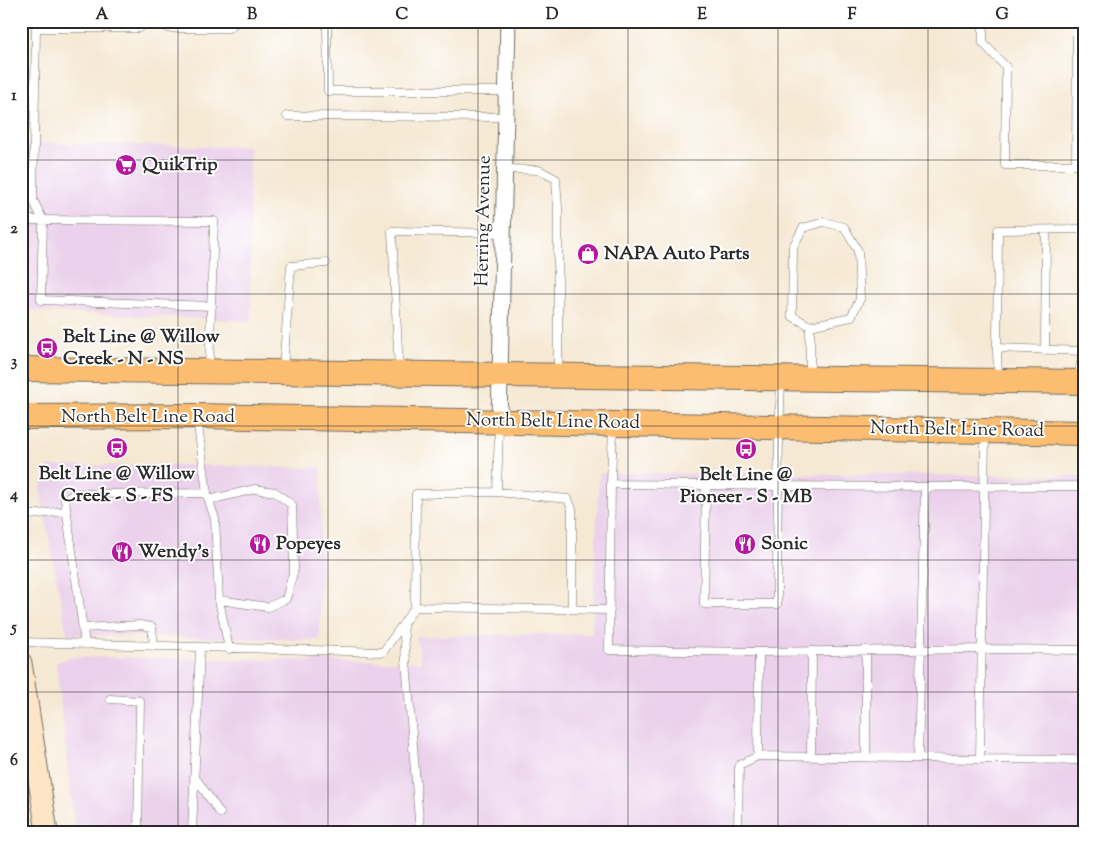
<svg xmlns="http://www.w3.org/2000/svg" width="1105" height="853" font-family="'Sorts Mill Goudy',serif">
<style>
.built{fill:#ebd1eb}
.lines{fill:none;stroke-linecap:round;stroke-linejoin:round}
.lane-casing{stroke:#726e66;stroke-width:9}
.street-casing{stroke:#726e66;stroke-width:17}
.secondary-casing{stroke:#726e66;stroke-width:23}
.primary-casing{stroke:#726e66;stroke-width:26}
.lane{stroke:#fff;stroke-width:8}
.street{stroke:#fff;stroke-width:15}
.secondary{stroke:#fee5c5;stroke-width:21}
.primary{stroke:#fcbd6f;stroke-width:24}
.grid{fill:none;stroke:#2b2b2b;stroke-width:1;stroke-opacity:0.55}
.labels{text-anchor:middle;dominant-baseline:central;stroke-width:4;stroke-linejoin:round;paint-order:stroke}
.poi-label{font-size:19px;font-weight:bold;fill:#2b2b2b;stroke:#fff;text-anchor:start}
.street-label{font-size:19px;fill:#2b2b2b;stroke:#fff}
.neatline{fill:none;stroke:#2b2b2b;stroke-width:2}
.grid-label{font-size:16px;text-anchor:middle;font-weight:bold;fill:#2b2b2b}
</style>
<rect width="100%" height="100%" fill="#fff"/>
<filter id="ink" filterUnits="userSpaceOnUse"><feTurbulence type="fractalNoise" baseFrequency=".02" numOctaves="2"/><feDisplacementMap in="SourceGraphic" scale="10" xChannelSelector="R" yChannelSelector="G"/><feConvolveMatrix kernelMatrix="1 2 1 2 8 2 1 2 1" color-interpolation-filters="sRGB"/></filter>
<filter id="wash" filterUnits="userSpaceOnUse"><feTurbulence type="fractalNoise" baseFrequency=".0096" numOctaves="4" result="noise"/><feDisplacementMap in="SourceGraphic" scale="20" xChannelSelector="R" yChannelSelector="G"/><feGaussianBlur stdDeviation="1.12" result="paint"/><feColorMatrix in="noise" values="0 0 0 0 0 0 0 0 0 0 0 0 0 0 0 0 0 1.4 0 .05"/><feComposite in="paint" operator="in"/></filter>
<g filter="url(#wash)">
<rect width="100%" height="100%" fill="#f5e9d4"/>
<path class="built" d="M21,143l228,4 2,174 -215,-10 -11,-4 -4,-13z
M172,465l149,3 -1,172 -253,-5 -27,-146 9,-23z
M599,473l485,3v356h-1009l-19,-169 15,-6 350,5 -5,-26 176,-2z"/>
</g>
<g filter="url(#ink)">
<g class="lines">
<g class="lane-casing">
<path id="lane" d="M983,21v22l23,24 -1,98h71l1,-144
M327,26l1,65h179
M168,28h61l8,-7
M35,87l1,-59h104
M21,88l14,-1 -2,113 10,20 -2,80 171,6
M287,116l219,1
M505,169l34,1 17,9 2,29v166
M21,220l193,1 -5,148
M824,222l20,5 14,24 2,48 -9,18 -41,9 -18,-10 1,-69 10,-19z
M1084,229l-86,1 -1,118 87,3
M997,348l1,31
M1045,350l1,-120
M283,369l8,-103 35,-3
M399,370l-7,-139 112,2
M810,377v-51
M781,380c-3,75 -4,150 -4,224h-73l2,-119c126,2 252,2 378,1
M1078,380l5,-29
M613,425l-2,59 95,1
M499,426l-2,66 -81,2 -1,113 195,3
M985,435l-5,324 104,1
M611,484l-2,166 150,2
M497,492l71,7 4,10v100
M208,498l7,21 4,81 10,49
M209,500l46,-11 20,3 17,13 2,64 -8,30 -18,8 -49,-7
M21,516l44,-5
M403,624l17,208
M82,628l58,-3 12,2 2,19
M21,642l362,10 32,-45
M85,644l-20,-144 9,-6 133,-1 -10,-75
M866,650v107
M110,699l30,2 -2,131
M758,756l1,-104 223,-3 102,1
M811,756l1,-105
M918,758l7,-270
M194,776l26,37
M192,832l8,-184
M738,832l1,-67 19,-9 222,3"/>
</g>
<g class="street-casing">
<path id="street" d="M499,421l9,-400"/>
</g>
<g class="secondary-casing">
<path id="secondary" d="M21,663l26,169"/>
</g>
<g class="primary-casing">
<path id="primary" d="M21,369l1063,13
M21,417l176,-1 887,17"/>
</g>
<use href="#lane" class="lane"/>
<use href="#street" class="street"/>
<use href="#secondary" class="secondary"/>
<use href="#primary" class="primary"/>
</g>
</g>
<path class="grid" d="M178,21v811M328,21v811M478,21v811M628,21v811M778,21v811M928,21v811M21,160h1063M21,294h1063M21,426h1063M21,560h1063M21,692h1063"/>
<defs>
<g id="supermarket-disc" transform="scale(1.125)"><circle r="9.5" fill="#b5179e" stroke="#fff"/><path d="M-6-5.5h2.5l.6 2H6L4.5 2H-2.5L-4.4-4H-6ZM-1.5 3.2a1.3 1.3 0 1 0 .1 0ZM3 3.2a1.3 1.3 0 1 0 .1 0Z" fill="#fff"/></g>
<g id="shop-disc" transform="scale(1.125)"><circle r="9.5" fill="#b5179e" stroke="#fff"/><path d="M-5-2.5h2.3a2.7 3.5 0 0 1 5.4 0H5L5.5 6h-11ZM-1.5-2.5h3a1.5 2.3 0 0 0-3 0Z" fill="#fff"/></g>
<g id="bus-disc" transform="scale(1.125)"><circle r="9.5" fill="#b5179e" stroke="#fff"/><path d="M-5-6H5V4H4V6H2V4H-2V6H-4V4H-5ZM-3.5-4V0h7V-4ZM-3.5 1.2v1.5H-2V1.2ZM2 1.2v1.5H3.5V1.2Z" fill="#fff"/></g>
<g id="restaurant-disc" transform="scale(1.125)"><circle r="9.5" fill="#b5179e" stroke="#fff"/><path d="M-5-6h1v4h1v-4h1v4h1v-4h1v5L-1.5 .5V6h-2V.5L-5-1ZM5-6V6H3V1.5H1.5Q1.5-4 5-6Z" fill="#fff"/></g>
</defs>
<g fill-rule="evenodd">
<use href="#supermarket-disc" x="126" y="165"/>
<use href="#shop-disc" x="588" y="254"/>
<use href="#bus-disc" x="47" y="348"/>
<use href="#bus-disc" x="117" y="448"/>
<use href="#bus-disc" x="746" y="449"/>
<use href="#restaurant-disc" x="260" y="544"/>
<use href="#restaurant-disc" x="745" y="544"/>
<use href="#restaurant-disc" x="122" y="552"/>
</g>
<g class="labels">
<g class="poi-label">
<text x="142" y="165">QuikTrip</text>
<text x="604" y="254">NAPA Auto Parts</text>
<text x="63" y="337">Belt Line @ Willow<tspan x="63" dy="22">Creek - N - NS</tspan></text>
<text x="117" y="474" text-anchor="middle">Belt Line @ Willow<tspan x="117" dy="22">Creek - S - FS</tspan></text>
<text x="746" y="475" text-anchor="middle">Belt Line @<tspan x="746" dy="22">Pioneer - S - MB</tspan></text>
<text x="276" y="544">Popeyes</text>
<text x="761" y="544">Sonic</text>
<text x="138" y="552">Wendy's</text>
</g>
<g class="street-label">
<text transform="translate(484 221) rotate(-89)">Herring Avenue</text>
<text x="148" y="417">North Belt Line Road</text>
<text transform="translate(553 422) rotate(1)">North Belt Line Road</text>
<text transform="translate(957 430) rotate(1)">North Belt Line Road</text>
</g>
</g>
<rect width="1105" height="853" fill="none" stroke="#fff" stroke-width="55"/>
<rect x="28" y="28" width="1050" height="798" class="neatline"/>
<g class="grid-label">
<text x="102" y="19">A</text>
<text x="252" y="19">B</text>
<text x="402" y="19">C</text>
<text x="552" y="19">D</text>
<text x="702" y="19">E</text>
<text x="852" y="19">F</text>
<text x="1002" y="19">G</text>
<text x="14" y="100">1</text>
<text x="14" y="233">2</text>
<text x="14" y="366">3</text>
<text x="14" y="499">4</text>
<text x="14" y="632">5</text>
<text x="14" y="765">6</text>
</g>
</svg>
